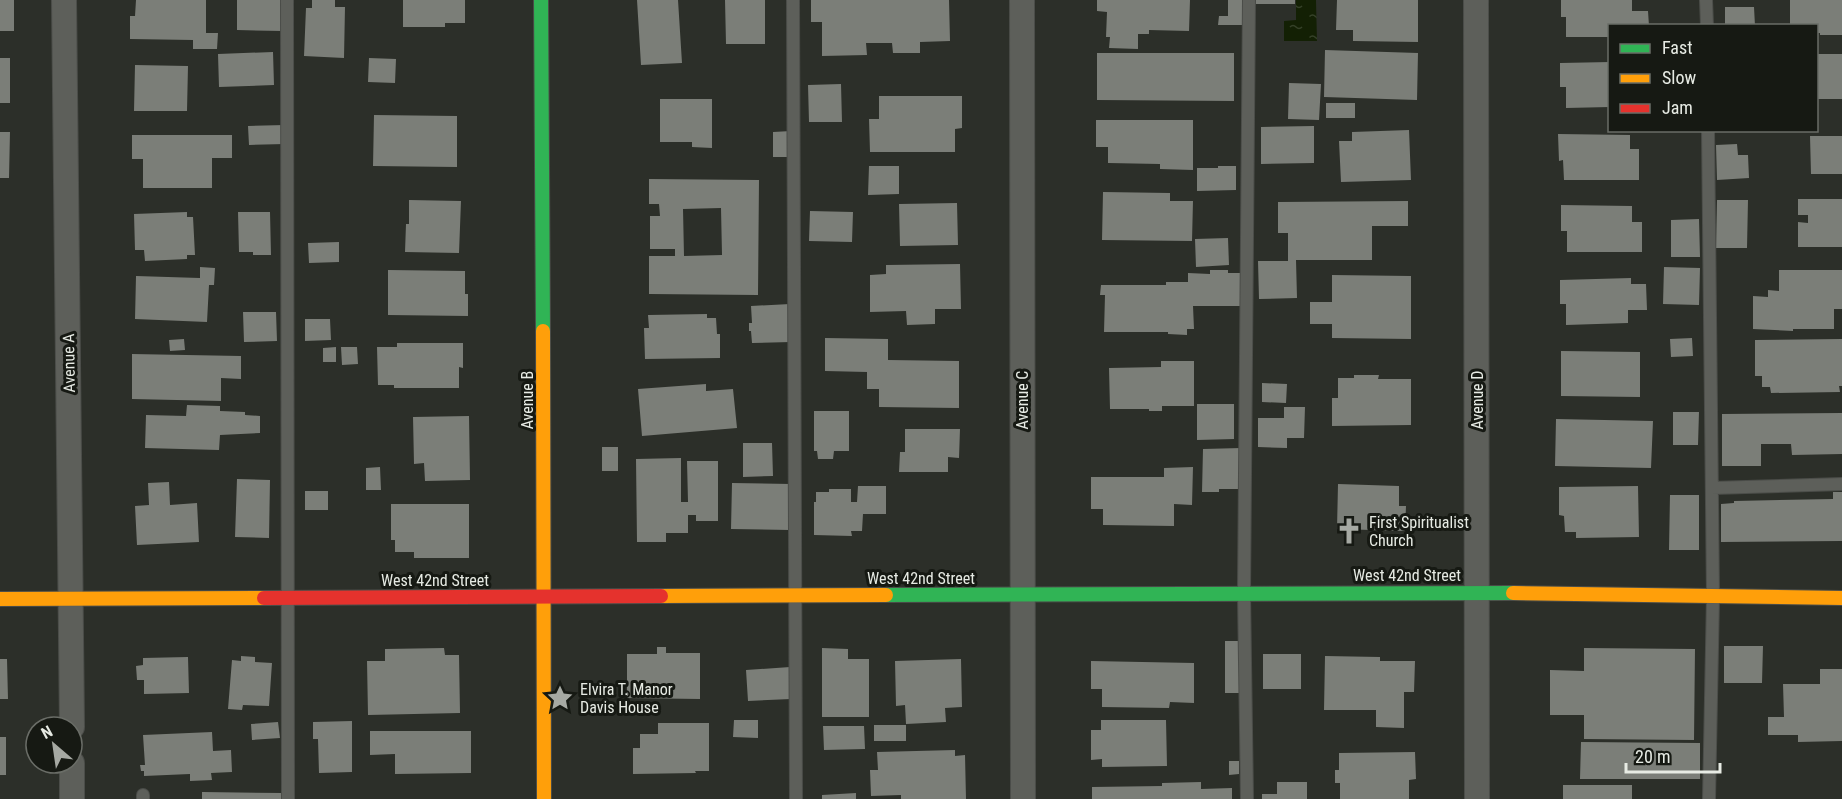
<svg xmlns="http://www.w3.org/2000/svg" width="1842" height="799" font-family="'Roboto Condensed',sans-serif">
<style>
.water{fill:url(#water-ripples)}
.building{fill:#7b7e78;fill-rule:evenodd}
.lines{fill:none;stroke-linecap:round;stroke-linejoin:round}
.lane-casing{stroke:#4b4d49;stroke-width:14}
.street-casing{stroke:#4b4d49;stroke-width:26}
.fast-casing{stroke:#4b4d49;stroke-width:16}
.slow-casing{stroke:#4b4d49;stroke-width:16}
.jam-casing{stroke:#4b4d49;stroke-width:16}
.lane{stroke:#5d5f5a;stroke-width:12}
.street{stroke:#5d5f5a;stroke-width:24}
.fast{stroke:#30b455;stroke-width:14}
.slow{stroke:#ff9f0a;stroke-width:14}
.jam{stroke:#e5322d;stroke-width:14}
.labels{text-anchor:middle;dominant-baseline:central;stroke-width:6;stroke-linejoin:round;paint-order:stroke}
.street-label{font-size:16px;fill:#e7ebe4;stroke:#161913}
.poi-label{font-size:16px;fill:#e7ebe4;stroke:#161913;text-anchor:start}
</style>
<defs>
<pattern id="water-ripples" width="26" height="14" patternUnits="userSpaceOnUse" patternTransform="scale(1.5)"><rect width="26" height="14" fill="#132004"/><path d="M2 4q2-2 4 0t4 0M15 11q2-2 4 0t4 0" fill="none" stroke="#354128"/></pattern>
</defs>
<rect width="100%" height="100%" fill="#2c2f29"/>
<path class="water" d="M1296,0h20l1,41h-33v-20l12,-1z"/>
<path class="building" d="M0,0h14v31h-14z
M136,0h70v33h12l-1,16h-24v-9l-63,-1v-23h5z
M237,0h45v31l-45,-1z
M312,0h23v7h10l-1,51 -40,-2 2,-48h6z
M403,0h62v23h-20v4h-42z
M637,0h41l4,63 -41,2z
M725,0h40v44h-39z
M811,0h138l1,41 -30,1v11h-27l-1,-10h-26l1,12 -45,1v-34h-11z
M1097,0h93l-1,31 -40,-1v4h-11v15l-29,-1 1,-11h-4l1,-25 -10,-1z
M1228,0h18l1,25h-29l1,-9h9z
M1250,0h45v4h-45z
M1337,0h81v42l-65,-1v-11h-17z
M1561,0h71v11h16l1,15h-39v11h-44v-20h-5z
M1790,0h52v35h-22v-2h-4v-7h-26z
M1725,7h29l1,19h-30z
M1325,50l93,3 -1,47 -93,-3z
M273,52l1,33 -55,2 -1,-33z
M1097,53h137v48l-137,-1z
M1816,54h26v45h-26z
M0,58h10v45h-10z
M369,58l27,1 -1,24 -27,-1z
M1610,62v45l-44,1v-21h-6v-24z
M135,65l53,1 -1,45h-53z
M1289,83l32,1 -2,36 -31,-1z
M841,84l1,38h-33l-1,-37z
M879,96h83v32l-7,1v23h-85l-1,-33h10z
M660,99h52v49l-20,-1v-5h-32z
M1326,103h29v15h-29z
M374,115l83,1v51l-84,-1z
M1096,120h97v50l-33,-1v-5l-52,-1v-16h-12z
M285,125v19l-36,1 -1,-19z
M1314,126v37l-53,1v-37z
M1409,130l2,50 -70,2 -2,-41h13v-9z
M791,131v26h-18v-25z
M0,132h10l-1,46h-9z
M1558,134l72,1v14h9v31h-75l-1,-20 -4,1z
M132,135h100v23h-20v30h-69v-29h-11z
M1810,136h32v38h-31z
M1737,144l1,11h10l1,23 -32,2 -1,-35z
M869,166h30v28l-31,1z
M1218,166h18v24l-39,1v-23h21z
M649,179l110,1 -1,115 -109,-1v-38h26v-7h-25v-33h10l-1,-12h-10zM721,208l1,47 -38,1 -1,-47z
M1103,192l67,1v8h23l-1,40 -90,-1z
M1798,199h44v48h-44v-25l10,1v-8h-10z
M409,200l52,1 -2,52 -54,-1 1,-28h3z
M1717,200h31l-1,48h-31z
M1408,201v25h-36v34h-76l1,38 -38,1 -1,-38h30v-28h-10v-31z
M957,203l1,42 -58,1 -1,-42z
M1561,205l71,1v16h10v30h-75v-21h-6z
M810,211l43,1 -1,30 -43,-1z
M187,212v5h6l2,38h-8v4l-42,2 -1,-11h-9l-1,-36z
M238,212h32l1,43h-18v-3h-14z
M1699,219l1,38h-29v-37z
M1228,238l1,27 -33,2 -1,-28z
M339,242v20l-30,1 -1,-20z
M960,264l1,45h-26v15l-28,1 -1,-14 -36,1v-37l16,-1v-9z
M200,267l15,1 -1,17h-5l-2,37 -72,-3 1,-43 64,2z
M1664,267l36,1 -1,37 -36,-1z
M388,270l77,1v23h3v22l-80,-1z
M1210,270h18v3h15v33h-50l1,23h-7v6l-19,-1v-2h-64l1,-37h-5l1,-10h65v-3h22v-9l22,1z
M1779,270h63v39h-8v20h-41v2l-40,-2v-33l15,1v-7l11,1z
M1332,275l79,1v63l-79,-1v-14h-22v-22h22z
M1631,278v6h15l1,26h-19v13l-62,2v-21h-6v-24z
M790,304l1,38 -39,1 -1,-12h-2v-8h3l-1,-17z
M243,312h33l1,29 -33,1z
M707,314v4h9l1,16h3v24l-75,1 -1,-31h5l-1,-13z
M305,319h25l1,21 -26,1z
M825,338l63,1v21l71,1v47l-80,-1v-18h-12v-17l-42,-1z
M1692,338l1,18 -22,1 -1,-18z
M184,339l1,11 -15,1 -1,-11z
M1842,339v47h-3l1,6 -69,1 -1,-6h-8v-11h-7v-36z
M397,343h66v25l-4,-1v21h-65v-3h-16l-1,-38h20z
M336,347v15h-13v-14z
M341,347h16l1,17 -16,1z
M1561,351l79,1v45l-79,-1z
M132,354l109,2v23l-20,-1v23l-89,-2z
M1161,361h33v45h-32v5h-13v-2h-39l-1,-41 52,-1z
M1354,375h25l-1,4h33v46l-79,1v-28h6v-20h16z
M1262,383l25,1 -1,19 -24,-1z
M706,384v7l27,-2 4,39 -95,8 -4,-47z
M1197,404h37v35l-37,1z
M187,405l33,1v5l25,1v3l15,1v17l-40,2 -1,15 -74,-2 1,-33 40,1z
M1284,407h21l-1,31h-17v10l-29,-1v-29h26z
M814,411h35v40h-15l-1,8h-15l-1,-8h-3z
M1673,412h26l-1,33h-25z
M1842,413v41l-50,1 -1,-11h-30v22h-39v-52z
M469,416l1,64 -45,1 -1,-18 -10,1 -1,-47z
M1556,419l97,2 -2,47 -96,-2z
M905,429h55l-1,29 -11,-1v15h-49l1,-20h5z
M743,443h29l1,33 -30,1z
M602,447h16v24h-16z
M1241,448v41h-22v3h-17l1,-43z
M681,458v44h7l-1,-41h31v60h-22v-6h-8v18h-22v9h-29l-1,-83z
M380,467l1,23h-15v-22z
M1193,467l-1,38 -18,-1v22l-71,-1v-16h-12v-32h73v-9z
M237,479l33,1 -1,58 -34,-1z
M169,482l1,23 27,-2 2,39 -62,3 -2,-39 14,-1 -1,-22z
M732,483l59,1 -1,46 -59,-1z
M1338,484l61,2v20h7l-1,25 -68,-2z
M858,486h28v28h-23l-1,17h-11l1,5 -38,-1v-33h2v-10h13v-3h22v13h6z
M1638,486l1,51 -63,1v-6h-11l-1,-16 -5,-1v-28z
M305,491h23v19h-23z
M1833,492h9v49l-121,1v-38l13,-1v-2l99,-2z
M1670,495h29v55h-30z
M391,504h78v54h-55v-6h-19v-12h-4z
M1225,641h17v52h-17z
M1724,646h39l-1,37h-38z
M657,647h9v6h34v46l-73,-1v-44h30z
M444,648l1,7h14l1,58 -92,2 -1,-54h18v-12z
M822,648l26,1v10h21v58h-47z
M1584,648l111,1 -1,91 -110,-1v-24h-34v-45l34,1z
M1263,654h38v35h-38z
M241,656l14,1v5l17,1 -3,43 -26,-1 -1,5 -14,-1 4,-49 9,1z
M1325,656l55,1v4h35l-1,31h-10v36l-28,-1v-17h-52z
M188,657l1,36 -45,1v-14h-7l-1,-14 7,-1v-7z
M0,659h7l1,40h-8z
M961,659l1,48 -17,1 1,14 -40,2 -1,-19 -9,1 -1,-45z
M1091,661l103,2v40l-24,-1 -1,6 -67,-1v-18h-11z
M790,667l1,32 -43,2 -2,-31z
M1820,669h22v72l-44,1v-7h-30v-18h16l-1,-33h37z
M734,720h24v18l-25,-1z
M1101,720h65l1,46 -65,1v-8l-11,1v-30h10z
M352,721v51l-33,1 -1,-34h-5v-17z
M278,722l2,16 -28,2 -1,-16z
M658,723h51v48h-14l1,2 -63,1v-26h7v-14h18z
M874,725h32v16h-32z
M823,726h41l1,23 -41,1z
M370,731h101v42l-76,1v-20l-25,1z
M212,732l1,19 18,-1 1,22 -21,1 1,7 -22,1v-7l-46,2v-5h-3l-1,-6h5l-2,-30z
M0,737h6v38h-6z
M1581,742l119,1v36h-120z
M955,750v6l10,-1 1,44h-65v-4l-30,1 -1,-26h8l-1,-18z
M1415,752l1,27 -7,1v19h-69v-16h-5v-13h4v-17z
M1229,761h10v13l-10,1z
M1201,782v7l31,-1v11h-140v-12l70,-1v-3z
M1277,782h30v17h-45v-5h15z
M1563,785h69v14h-69z
M202,792l80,1v6h-80z
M856,793v6h-34v-4z"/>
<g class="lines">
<g class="lane-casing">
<path id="lane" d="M287,0l1,799
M793,0l3,799
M1706,0l1,26
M1708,130l5,467 -4,202
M1712,488l130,-4
M143,795v4
M1247,799l-3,-206 5,-593"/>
</g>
<g class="street-casing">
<path id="street" d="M64,0l8,727
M1022,0l1,799
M1476,0l1,799
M72,763v36"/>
</g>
<g class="fast-casing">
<path id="fast" d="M541,0l2,331
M886,595l627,-2"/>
</g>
<g class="slow-casing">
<path id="slow" d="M543,331l1,468
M1513,593l329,5
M661,596l225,-1
M0,599l264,-1"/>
</g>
<g class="jam-casing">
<path id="jam" d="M264,598l397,-2"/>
</g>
<use href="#lane" class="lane"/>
<use href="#street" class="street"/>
<use href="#fast" class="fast"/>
<use href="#slow" class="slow"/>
<use href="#jam" class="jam"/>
</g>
<defs>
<g id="church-bare" transform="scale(2.07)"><path d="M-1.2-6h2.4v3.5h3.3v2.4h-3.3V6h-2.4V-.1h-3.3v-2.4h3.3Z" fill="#a6a9a3" stroke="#161913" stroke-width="2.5" paint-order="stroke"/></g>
<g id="sight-bare" transform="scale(2.07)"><path d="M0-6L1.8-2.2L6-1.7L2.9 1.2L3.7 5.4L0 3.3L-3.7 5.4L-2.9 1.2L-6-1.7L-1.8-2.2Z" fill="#a6a9a3" stroke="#161913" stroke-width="2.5" paint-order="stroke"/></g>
</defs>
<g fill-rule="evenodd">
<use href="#church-bare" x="1349" y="531"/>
<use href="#sight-bare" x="560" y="698"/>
</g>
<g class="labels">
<g class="street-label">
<text transform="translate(69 363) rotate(-91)">Avenue A</text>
<text transform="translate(527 400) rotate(-90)">Avenue B</text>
<text transform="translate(1022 400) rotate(-90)">Avenue C</text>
<text transform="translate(1477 400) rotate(-90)">Avenue D</text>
<text x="1407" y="575">West 42nd Street</text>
<text x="921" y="578">West 42nd Street</text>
<text x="435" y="580">West 42nd Street</text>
</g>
<g class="poi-label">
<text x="1369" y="522">First Spiritualist<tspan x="1369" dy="18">Church</tspan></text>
<text x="580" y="689">Elvira T. Manor<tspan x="580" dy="18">Davis House</tspan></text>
</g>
</g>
<rect x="1608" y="24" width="210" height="108" fill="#161913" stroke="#6a6d67" stroke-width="1.5"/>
<rect x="1620" y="44" width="30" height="9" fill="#30b455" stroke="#6a6d67" stroke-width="1.5"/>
<text x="1662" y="54" font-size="18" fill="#e7ebe4">Fast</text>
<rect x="1620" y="74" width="30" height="9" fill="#ff9f0a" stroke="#6a6d67" stroke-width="1.5"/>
<text x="1662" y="84" font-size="18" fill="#e7ebe4">Slow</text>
<rect x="1620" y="104" width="30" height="9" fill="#e5322d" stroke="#6a6d67" stroke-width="1.5"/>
<text x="1662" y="114" font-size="18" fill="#e7ebe4">Jam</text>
<g transform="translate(54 745) rotate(331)"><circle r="28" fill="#161913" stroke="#6a6d67" stroke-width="1.5"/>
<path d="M0-4.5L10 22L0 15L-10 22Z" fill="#a6a9a3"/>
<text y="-9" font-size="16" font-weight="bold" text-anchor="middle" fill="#e7ebe4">N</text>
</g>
<path d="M1626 763v9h94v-9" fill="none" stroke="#e7ebe4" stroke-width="3"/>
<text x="1635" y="763" font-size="18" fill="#e7ebe4" stroke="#161913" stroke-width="4.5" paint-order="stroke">20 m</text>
</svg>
